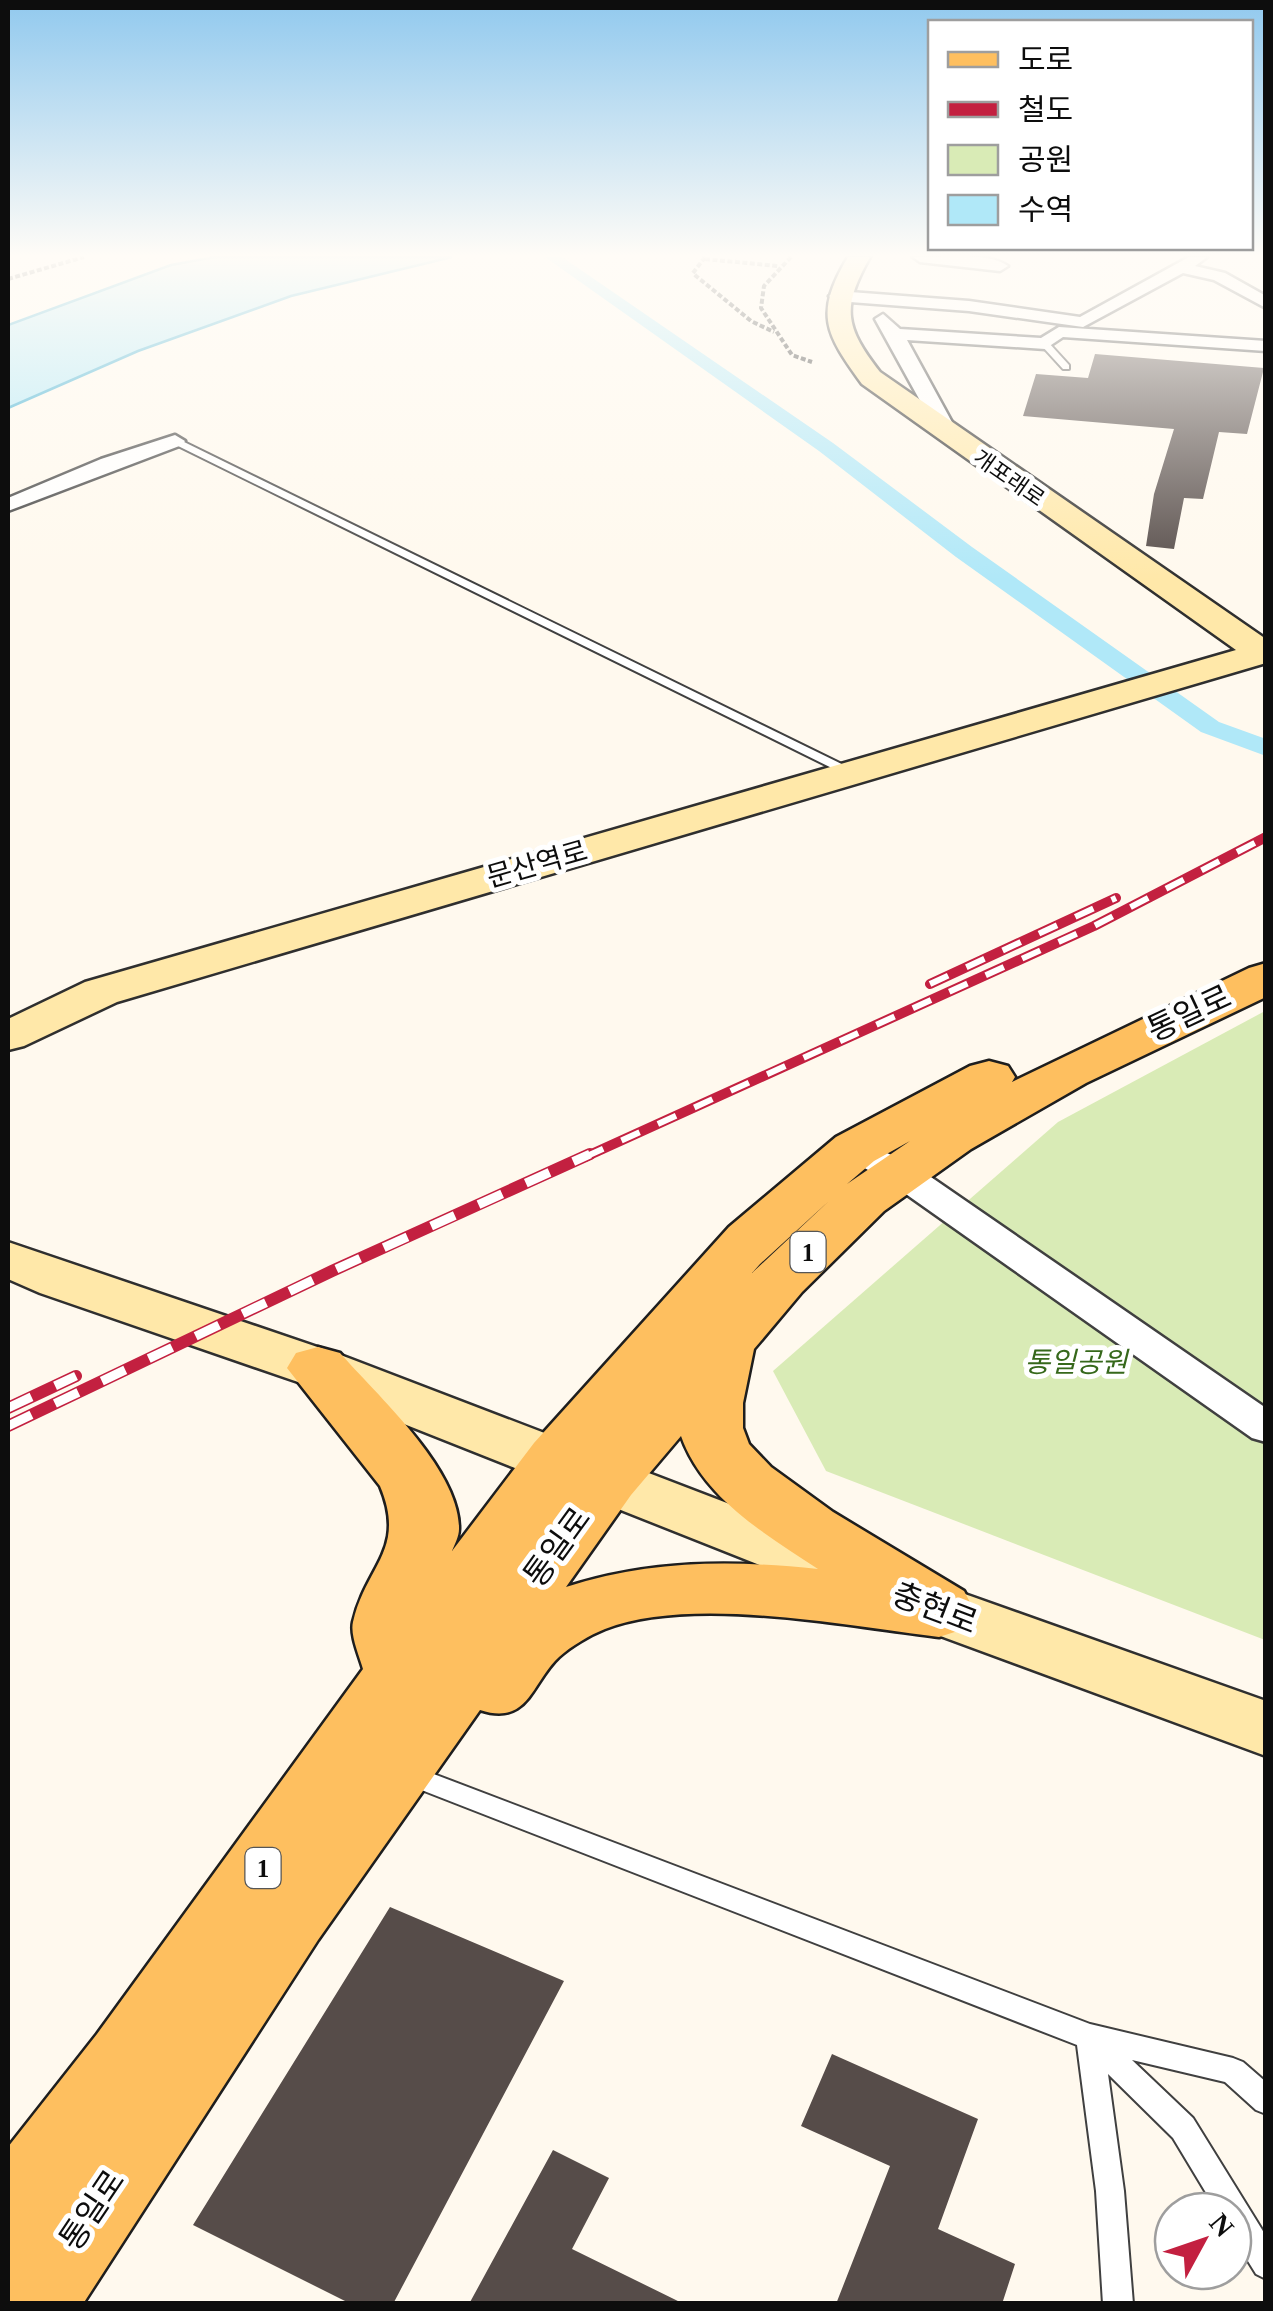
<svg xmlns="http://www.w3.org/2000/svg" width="1273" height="2311" font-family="'Times New Roman','Noto Sans KR',serif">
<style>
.green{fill:#d9ebb6}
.water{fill:#b0e8f8;stroke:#34abd2;stroke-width:2.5}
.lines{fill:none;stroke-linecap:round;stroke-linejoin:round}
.canal{fill:#b0e8f8;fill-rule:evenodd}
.building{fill:#564c49}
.lane-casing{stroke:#404040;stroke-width:4}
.street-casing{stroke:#404040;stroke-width:5}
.secondary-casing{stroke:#2f2f2f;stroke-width:5}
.primary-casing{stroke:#1e1e1e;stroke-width:5}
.path{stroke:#2f2f2f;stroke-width:4;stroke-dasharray:5 2.5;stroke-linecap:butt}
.lane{fill:#fff;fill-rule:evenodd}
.street{fill:#fff;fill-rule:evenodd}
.secondary{fill:#ffe8a9;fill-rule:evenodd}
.primary{fill:#febf5f;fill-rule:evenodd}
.rail-far1-casing{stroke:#c32040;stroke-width:10}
.rail-casing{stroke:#c32040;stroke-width:12}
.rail-far1{stroke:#fff;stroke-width:6;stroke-dasharray:20;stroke-linecap:butt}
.rail{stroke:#fff;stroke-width:9;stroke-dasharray:26;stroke-linecap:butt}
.labels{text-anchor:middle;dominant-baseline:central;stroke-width:10;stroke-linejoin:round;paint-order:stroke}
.far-street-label{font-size:22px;fill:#0d0d0d;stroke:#fff}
.shield{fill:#fff;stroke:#565656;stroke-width:2.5}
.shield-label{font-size:25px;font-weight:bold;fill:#0d0d0d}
.street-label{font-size:28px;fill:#0d0d0d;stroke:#fff}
.park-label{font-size:28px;font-style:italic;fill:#36681b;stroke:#fff}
.near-street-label{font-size:32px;fill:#0d0d0d;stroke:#fff}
</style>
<rect width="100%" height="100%" fill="#fff9ee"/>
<path class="green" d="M1265,1011v629l-439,-169 -53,-100 285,-249z"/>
<path class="water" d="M215,257h237l-161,39 -153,55 -130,57v-83l163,-60z"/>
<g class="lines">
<path class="canal" d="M545,257h17l271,186 139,104 247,175 47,17v17l-65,-24 -245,-175 -137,-106z"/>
</g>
<path class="building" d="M1095,354l169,14 -17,66 -28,-2 -16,67 -19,-1 -10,51 -28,-3 8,-52 20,-65 -151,-13 13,-42 52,4z
M390,1907l174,74 -171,323h-42l-158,-79z
M832,2054l146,65 -40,110 77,35 -13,40h-166l54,-138 -89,-40z
M553,2150l56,28 -37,71 112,55h-215z"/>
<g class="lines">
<g class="lane-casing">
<path id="lane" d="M1042,342h6l21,23v4h-6l-21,-23z
M172,439h6l680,333 -2,3h-10l-674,-332z
M410,1765l680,259 143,34 10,4 23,20v32l-10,-4 -31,-28 -93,-22 61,58 73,118v43l-10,-5 -23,-37v-26h-16l-44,-73 -65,-64 16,117 9,113h-30l-7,-113 -19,-146 -676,-263 -3,-7 3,-7z"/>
</g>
<g class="street-casing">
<path id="street" d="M913,257c27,0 73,-6 95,9l-8,5 -80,-9z
M1189,257h18l-12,9 30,7 41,23v12l-52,-28 -31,-7 -100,54 -114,-16 -132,-10 -8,-5 8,-5 132,10 111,16z
M883,314l17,15 141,9 18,-11 207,14v10l-203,-14 -18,12 -138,-9 52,95 -10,6 -10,-6 -64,-116z
M175,435l10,6 -3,4 -174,66v-13l93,-39z
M855,1139l57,25 354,244v34l-14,-4 -366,-258 -43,-24 -5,-7 5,-7z"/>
</g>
<g class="secondary-casing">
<path id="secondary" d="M848,257h22c-29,51 -25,70 10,115l386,267v24l-1149,339 -93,44 -16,4v-31l77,-37 1151,-332 -374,-266c-37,-51 -48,-70 -14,-127z
M8,1242l330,112 624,239 304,108v55l-350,-129 -618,-245 -258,-89 -32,-14z"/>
</g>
<g class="primary-casing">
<path id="primary" d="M1266,963v34l-180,86 -115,66 -87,62 -82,81 -48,57 -11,54v25l6,16 22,23 62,45 131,79 10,19 -10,19 -25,8c-93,-11 -247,-42 -334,-8 -15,6 -34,17 -46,28 -28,26 -30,69 -79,53l-162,230 -235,364h-75v-157l89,-113 266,-365c-4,-14 -13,-34 -10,-47 13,-57 54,-72 27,-136l-93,-118 9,-15 22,-6 22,6c37,42 120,117 119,176 0,7 -4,15 -7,22l82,-108 195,-216 107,-90 134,-71 19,-5 19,5 7,11 -3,5 237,-114zM910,1141l-63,43 27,-23zM830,1200l-70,64 -8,9zM681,1436c22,62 84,98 137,133 -87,-9 -168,-9 -252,18l65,-92z"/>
</g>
<path class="path" d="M705,257l-12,16 3,3 55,45 23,11
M791,257l-27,29 -3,22 31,47 20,7
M705,259l73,7
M8,279l76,-22"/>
<use href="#lane" class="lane"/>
<use href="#street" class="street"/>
<use href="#secondary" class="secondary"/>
<use href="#primary" class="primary"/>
<g class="rail-far1-casing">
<path id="rail-far1" d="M930,984l186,-86
M585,1157l509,-231 172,-89"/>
</g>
<g class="rail-casing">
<path id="rail" d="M8,1408l68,-32
M8,1426l324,-155 258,-117"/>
</g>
<use href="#rail-far1" class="rail-far1"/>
<use href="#rail" class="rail"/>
</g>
<linearGradient id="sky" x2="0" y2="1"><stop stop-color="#91c9ee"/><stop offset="0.44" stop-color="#fffcf7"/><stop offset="1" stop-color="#fffcf7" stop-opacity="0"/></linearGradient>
<rect width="1273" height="580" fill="url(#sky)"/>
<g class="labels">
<g class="far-street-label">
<text transform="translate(1009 478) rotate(35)">개포래로</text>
</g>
<g class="shield">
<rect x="790.5" y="1232" width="35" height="40" rx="8"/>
<rect x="245.5" y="1848" width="35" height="40" rx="8"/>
</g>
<g class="shield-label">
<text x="808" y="1252">1</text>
<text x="263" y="1868">1</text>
</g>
<g class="street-label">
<text transform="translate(537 864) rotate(-16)">문산역로</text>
</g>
<g class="park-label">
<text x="1076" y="1362">통일공원</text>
</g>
<g class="near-street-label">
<text transform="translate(1189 1013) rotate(-25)">통일로</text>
<text transform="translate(557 1547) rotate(-54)">통일로</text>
<text transform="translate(935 1608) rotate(21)">충현로</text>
<text transform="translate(92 2210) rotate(-56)">통일로</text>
</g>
</g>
<rect width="1273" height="2311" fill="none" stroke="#0d0d0d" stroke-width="20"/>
<rect x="928" y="20" width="325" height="230" fill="#ffffff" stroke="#9e9e9e" stroke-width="2.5"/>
<rect x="948" y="52" width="50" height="15" fill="#febf5f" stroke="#9e9e9e" stroke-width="2.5"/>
<text x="1018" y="70" font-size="30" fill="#0d0d0d">도로</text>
<rect x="948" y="102" width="50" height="15" fill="#c32040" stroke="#9e9e9e" stroke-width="2.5"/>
<text x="1018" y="120" font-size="30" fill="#0d0d0d">철도</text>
<rect x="948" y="145" width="50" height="30" fill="#d9ebb6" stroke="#9e9e9e" stroke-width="2.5"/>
<text x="1018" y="170" font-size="30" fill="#0d0d0d">공원</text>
<rect x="948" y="195" width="50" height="30" fill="#b0e8f8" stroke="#9e9e9e" stroke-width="2.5"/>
<text x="1018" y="220" font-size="30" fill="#0d0d0d">수역</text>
<g transform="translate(1203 2241) rotate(50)"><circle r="48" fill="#ffffff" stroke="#9e9e9e" stroke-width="2.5"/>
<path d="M0-8L18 38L0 25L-18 38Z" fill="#c32040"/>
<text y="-15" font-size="28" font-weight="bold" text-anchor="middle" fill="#0d0d0d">N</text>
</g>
</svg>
